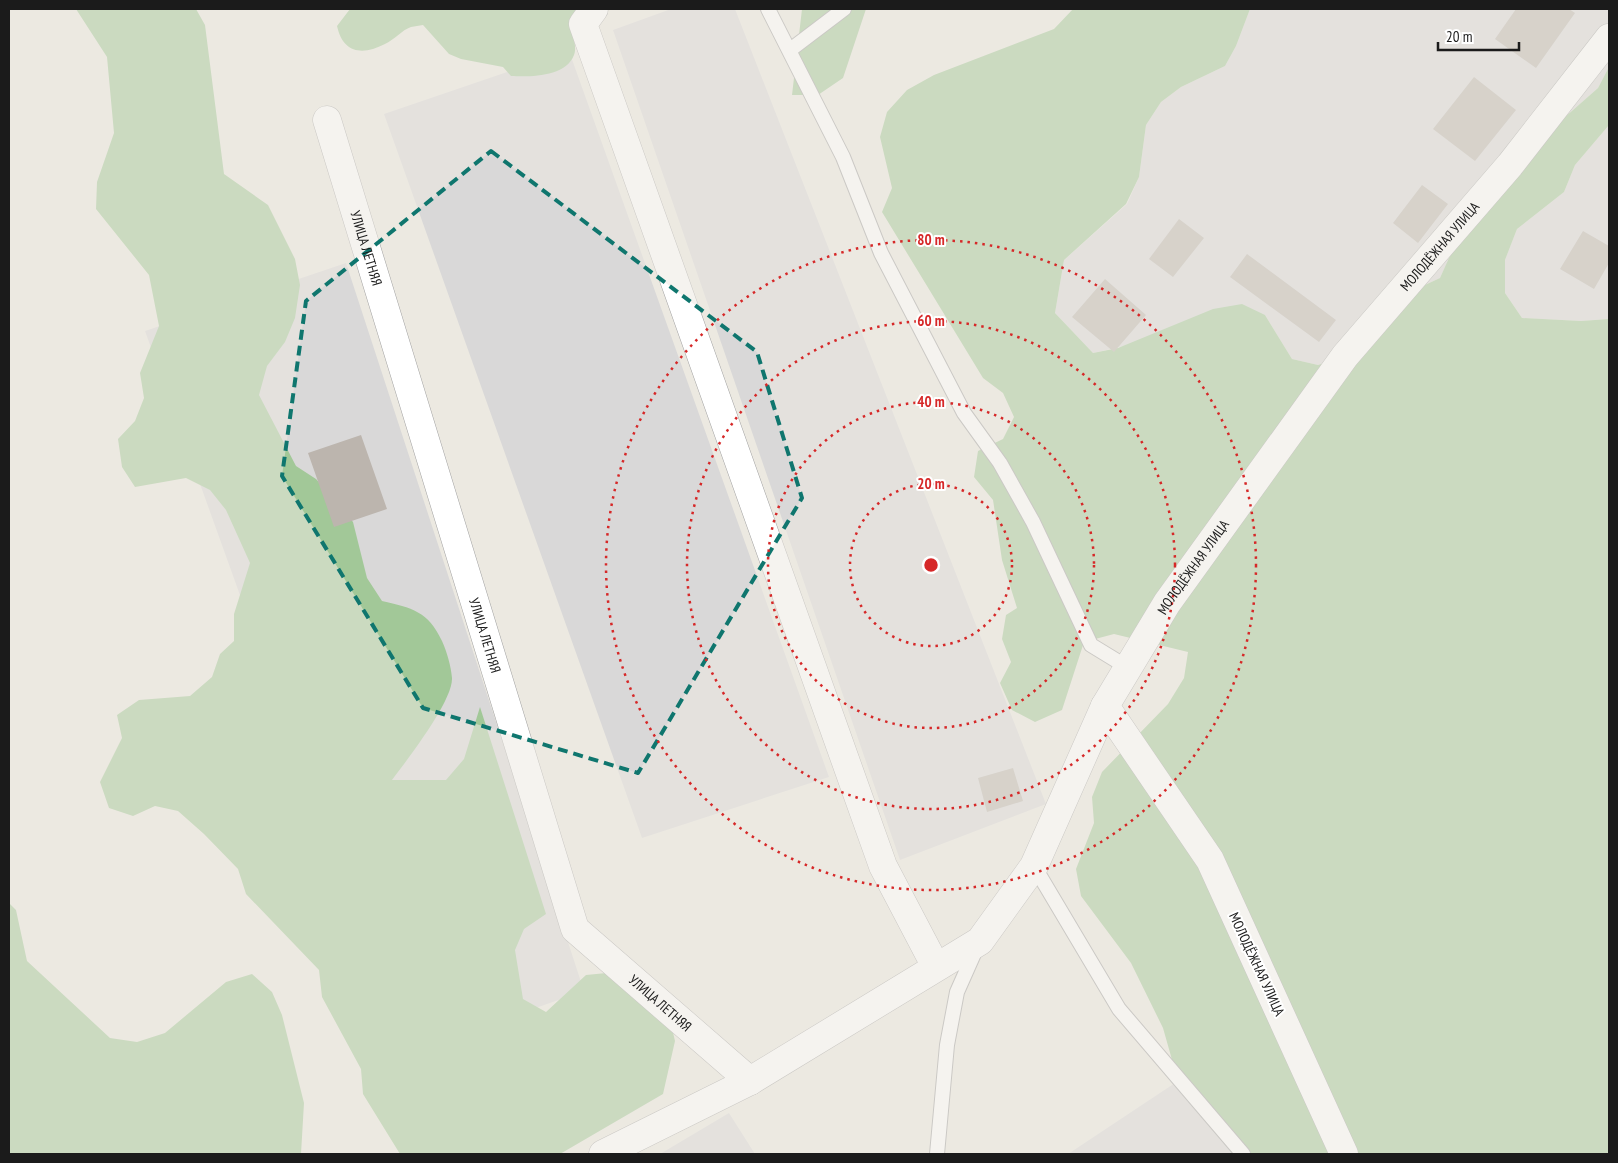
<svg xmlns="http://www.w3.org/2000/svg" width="1618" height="1163" font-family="'PT Sans Narrow',sans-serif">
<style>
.residential{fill:#d9d8d8}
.forest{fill:#a2c898}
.building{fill:#bcb5ae}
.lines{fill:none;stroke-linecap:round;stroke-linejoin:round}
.lane-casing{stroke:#a2a2a2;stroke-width:16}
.street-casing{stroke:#a2a2a2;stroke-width:29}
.lane{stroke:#fff;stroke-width:14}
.street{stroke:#fff;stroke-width:28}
.marked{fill:none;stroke:#0f766e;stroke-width:4;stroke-dasharray:10 6;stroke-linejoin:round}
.ring{fill:none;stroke:#d62828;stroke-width:2.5;stroke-dasharray:2.5 5}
.labels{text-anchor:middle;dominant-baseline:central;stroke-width:4;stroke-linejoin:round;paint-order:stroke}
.street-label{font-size:14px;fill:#1b1b1b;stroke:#fff}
.centre{fill:#d62828;stroke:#fff;stroke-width:2.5}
.ring-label{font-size:15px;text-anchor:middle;font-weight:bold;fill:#d62828;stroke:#fff;stroke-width:4;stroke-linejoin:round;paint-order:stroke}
</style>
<rect width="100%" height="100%" fill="#ece9e1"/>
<path class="residential" d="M671,9h64l311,795 -146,56 -287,-830z
M1250,9h359v58l-11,21 -42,37 -33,46 -60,58 -23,49 -54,25 -41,53 -27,9 -26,-6 -27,-44 -172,38 -38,-40 9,-53 63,-56 12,-27 7,-52 15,-23 20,-15 44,-21 11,-20z
M569,51l260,726 -187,61 -258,-724z
M1609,125v194l-28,2 -59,-3 -17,-25v-33l12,-31 47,-37 11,-27z
M346,263l238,728 -179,63 -260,-723z
M1178,1081l61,73h-171z
M729,1113l26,41h-95z"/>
<path class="forest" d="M76,9h120l9,16 19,149 44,31 27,54 5,26 -5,33 -10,24 -18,24 -8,29 37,71 20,13 37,43 14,56 15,23c30,7 46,10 60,40 5,11 9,25 10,37 1,23 -45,82 -60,102h54l18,-21 16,-52 66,207 -22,15 -9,21 8,49 23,13 40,-37 51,-5 31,41 7,30 -12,53 -103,60h-160l-37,-60 -2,-25 -39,-72 -3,-27 -73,-76 -8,-25 -34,-35 -26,-23 -23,-5 -22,10 -24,-8 -9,-26 22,-44 -5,-23 22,-15 51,-4 22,-19 8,-23 14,-13v-27l16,-51 -24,-53 -16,-20 -24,-12 -51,9 -13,-20 -4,-28 17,-18 9,-23 -4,-25 19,-47 -10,-51 -53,-66 1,-27 17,-49 -7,-76z
M350,9h235l-13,19c1,7 5,20 2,27 -8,22 -44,22 -63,21l-8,-9 -42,-8 -12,-5 -26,-29c-4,1 -8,1 -12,2 -9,3 -17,13 -26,17 -23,12 -42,9 -48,-18z
M802,9h64l-23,69 -25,17h-26z
M1073,9h177l-14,37 -11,20 -44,21 -20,15 -15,23 -7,52 -13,27 -62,56 -9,53 38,40 25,-5 95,-39 29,-5 23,11 27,44 26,6 27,-9 41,-53 54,-25 22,-49 61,-58 33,-46 42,-37 11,-21v58l-34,40 -11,27 -47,37 -12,31v33l17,25 59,3 28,-2v835h-370l-61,-73 -15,-53 -32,-65 -50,-67 -5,-27 18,-46 -2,-26 10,-25 66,-68 16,-26 4,-26 -74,-18 -30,8 -22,68 -27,12 -23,-12 -12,-27 11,-21 -9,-23 4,-24 11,-7 -15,-48 -9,-60 -19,-23 4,-26 25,-12 11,-22 -11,-24 -20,-15 -101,-166 10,-24 -12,-51 7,-25 20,-22 27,-15 120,-46z
M9,903l7,7 11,51 83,77 27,4 28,-9 61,-51 26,-8 20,18 10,23 22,88 -3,51h-292z"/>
<path class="building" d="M1516,9h53l6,4 -39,55 -41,-29z
M1474,77l42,33 -41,51 -42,-32z
M1422,185l26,19 -30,39 -25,-20z
M1179,219l25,19 -31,39 -24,-18z
M1583,231l26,15v17l-15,26 -34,-20z
M1247,254l89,66 -17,22 -89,-65z
M1105,279l41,36 -32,37 -42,-35z
M361,435l26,74 -53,18 -26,-74z
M1013,768l10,33 -36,11 -9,-34z"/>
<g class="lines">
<g class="lane-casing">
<path id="lane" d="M768,9l75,148 38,96 83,160 36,50 33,59 58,123 36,22
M790,50l54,-41
M1034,866l85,143 124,145
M937,1154l10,-109 10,-53 20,-45"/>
</g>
<g class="street-casing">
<g id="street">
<path d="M594,9l-11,15 300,842 53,101"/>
<path id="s1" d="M327,120l248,809 175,152"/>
<path d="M603,1154l147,-73 230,-140 54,-75 71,-160"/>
<path id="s2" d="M1344,1154l-134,-294 -105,-154 62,-103 178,-247 165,-191 99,-127"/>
</g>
</g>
<use href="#lane" class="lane"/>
<use href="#street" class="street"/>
</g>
<path d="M0 0H1618V1163H0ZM491,151l266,201 45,146 -164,275 -215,-65 -141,-232 24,-175z" fill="#ece9e1" fill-opacity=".55" fill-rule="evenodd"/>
<path class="marked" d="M491,151l266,201 45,146 -164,275 -215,-65 -141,-232 24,-175z"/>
<g class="ring">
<circle cx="931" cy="565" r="81"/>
<circle cx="931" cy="565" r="163"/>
<circle cx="931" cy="565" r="244"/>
<circle cx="931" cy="565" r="325"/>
</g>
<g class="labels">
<g class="street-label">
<text stroke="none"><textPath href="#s2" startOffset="1079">МОЛОДЁЖНАЯ УЛИЦА</textPath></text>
<text stroke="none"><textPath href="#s1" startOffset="134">УЛИЦА ЛЕТНЯЯ</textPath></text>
<text stroke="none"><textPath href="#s2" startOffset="674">МОЛОДЁЖНАЯ УЛИЦА</textPath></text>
<text stroke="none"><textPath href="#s1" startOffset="539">УЛИЦА ЛЕТНЯЯ</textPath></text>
<text transform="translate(1257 964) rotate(65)">МОЛОДЁЖНАЯ УЛИЦА</text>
<text stroke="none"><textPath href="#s1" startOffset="959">УЛИЦА ЛЕТНЯЯ</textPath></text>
</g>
</g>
<circle cx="931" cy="565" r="8" class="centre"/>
<g class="ring-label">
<text x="931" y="245">80 m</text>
<text x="931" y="326">60 m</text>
<text x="931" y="407">40 m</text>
<text x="931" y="489">20 m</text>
</g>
<rect width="1618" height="1163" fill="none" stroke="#1b1b1b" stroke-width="20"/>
<path d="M1438 42v8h81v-8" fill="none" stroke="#1b1b1b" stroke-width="2.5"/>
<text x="1446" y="42" font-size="15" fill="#1b1b1b" stroke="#ffffff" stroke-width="4" paint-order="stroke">20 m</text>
</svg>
